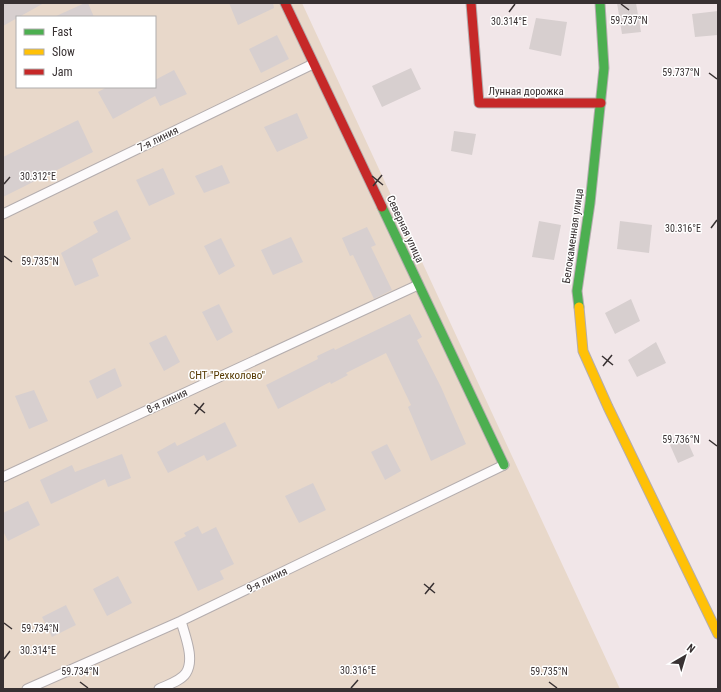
<svg xmlns="http://www.w3.org/2000/svg" width="721" height="692" font-family="'Roboto Condensed',sans-serif">
<style>
.green{fill:#e8d8ca;fill-rule:evenodd}
.building{fill:#d7cfcf}
.lines{fill:none;stroke-linecap:round;stroke-linejoin:round}
.lane-casing{stroke:#b4adae;stroke-width:11}
.fast-casing{stroke:#b4adae;stroke-width:11}
.slow-casing{stroke:#b4adae;stroke-width:11}
.jam-casing{stroke:#b4adae;stroke-width:11}
.lane{stroke:#fdfbfc;stroke-width:9}
.fast{stroke:#4caf50;stroke-width:9}
.slow{stroke:#ffc107;stroke-width:9}
.jam{stroke:#c62828;stroke-width:9}
.ticks{fill:none;stroke:#383132;stroke-width:1.5}
.labels{text-anchor:middle;dominant-baseline:central;stroke-width:3;stroke-linejoin:round;paint-order:stroke}
.street-label{font-size:11px;fill:#383132;stroke:#fff}
.park-label{font-size:11px;fill:#563902;stroke:#fff}
.ticks-label{font-size:10px;text-anchor:middle;fill:#383132;stroke:#fff;stroke-width:3;stroke-linejoin:round;paint-order:stroke}
</style>
<rect width="100%" height="100%" fill="#f1e6e8"/>
<path class="green" d="M3,3h299l318,686h-617zM17,17h138v70h-138z"/>
<path class="building" d="M3,3h41l-41,23z
M85,3h3l6,14h-40z
M229,3h44l1,5 -36,17z
M617,3h19l5,29 -19,2z
M718,11v24l-23,2 -3,-23z
M536,18l31,4 -6,34 -32,-7z
M277,35l12,24 -28,14 -12,-24z
M411,68l10,21 -39,18 -10,-21z
M174,70l13,24 -27,12 -5,-10 -42,23 -15,-27 9,-5h48v-7z
M297,113l11,25 -31,14 -13,-25z
M78,120l15,32 -90,45v-40z
M454,131l22,3 -4,21 -21,-4z
M222,165l8,18 -26,10 -9,-17z
M163,168l12,26 -26,12 -13,-26z
M117,210l14,29 -39,20 7,17 -24,10 -14,-33 37,-21 -5,-10z
M539,221l22,4 -7,35 -22,-3z
M620,221l32,4 -3,28 -32,-4z
M367,227l9,18 -5,2 21,43 -18,9 -21,-44 -3,1 -8,-18z
M291,237l12,25 -30,13 -12,-25z
M221,238l14,28 -16,9 -15,-29z
M631,299l9,22 -25,13 -10,-21z
M219,304l14,28 -16,9 -15,-29z
M410,314l12,23 -5,3 24,47 25,57 -35,17 -23,-54 3,-2 -25,-52 -40,20 2,2 -17,9 -1,-2 -52,27 -12,-24 52,-26 -1,-3 17,-8 1,2z
M166,335l14,27 -16,9 -15,-28z
M656,342l10,21 -29,14 -9,-17z
M115,368l7,18 -25,13 -8,-18z
M34,390l14,31 -19,8 -14,-33z
M225,422l12,24 -30,15 -3,-6 -36,18 -11,-21 18,-10 2,4z
M686,438l8,18 -16,7 -8,-18z
M387,444l14,27 -16,9 -14,-28z
M122,454l9,24 -23,9 -3,-8 -54,25 -11,-24 32,-15 3,7z
M313,483l13,27 -27,13 -14,-27z
M28,501l12,24 -32,16 -5,-10v-18z
M198,526l4,8 14,-7 18,37 -14,7 4,8 -26,12 -24,-49 12,-6 -2,-3z
M118,576l14,27 -25,13 -14,-27z
M66,605l10,20 -24,12 -10,-20z"/>
<g class="lines">
<g class="lane-casing">
<path id="lane" d="M3,214l310,-150
M3,477l415,-192
M27,689l154,-68 323,-156
M159,689c8,-4 22,-8 27,-16 9,-14 -1,-37 -5,-52"/>
</g>
<g class="fast-casing">
<path id="fast" d="M382,207l122,258
M579,307l-2,-16 13,-88 14,-135 -4,-65"/>
</g>
<g class="slow-casing">
<path id="slow" d="M579,307l4,44 25,56 110,227"/>
</g>
<g class="jam-casing">
<path id="jam" d="M285,3l97,204
M471,3l8,100h122"/>
</g>
<use href="#lane" class="lane"/>
<use href="#fast" class="fast"/>
<use href="#slow" class="slow"/>
<use href="#jam" class="jam"/>
</g>
<path class="ticks" d="M621,4l8,6M509,12l6,-8M709,73l8,6M372,176l11,9M4,184l6,-7M373,186l9,-11M711,228l6,-8M4,256l8,6M602,356l11,9M603,366l9,-11M194,404l11,9M195,414l9,-11M709,440l8,6M424,584l11,9M425,594l9,-11M4,623l8,6M4,659l6,-8M80,682l8,6M549,682l8,6M351,688l7,-8"/>
<g class="labels">
<g class="street-label">
<text x="526" y="91">Лунная дорожка</text>
<text transform="translate(158 139) rotate(-26)">7-я линия</text>
<text transform="translate(405 229) rotate(65)">Северная улица</text>
<text transform="translate(573 236) rotate(-82)">Белокаменная улица</text>
<text transform="translate(167 401) rotate(-25)">8-я линия</text>
<text transform="translate(267 580) rotate(-26)">9-я линия</text>
</g>
<g class="park-label">
<text x="227" y="375">СНТ "Рехколово"</text>
</g>
</g>
<g class="ticks-label">
<text x="629" y="24">59.737°N</text>
<text x="509" y="25">30.314°E</text>
<text x="681" y="76">59.737°N</text>
<text x="38" y="180">30.312°E</text>
<text x="683" y="232">30.316°E</text>
<text x="40" y="265">59.735°N</text>
<text x="681" y="443">59.736°N</text>
<text x="40" y="632">59.734°N</text>
<text x="38" y="654">30.314°E</text>
<text x="358" y="674">30.316°E</text>
<text x="80" y="675">59.734°N</text>
<text x="549" y="675">59.735°N</text>
</g>
<rect width="721" height="692" fill="none" stroke="#383132" stroke-width="8"/>
<rect x="16" y="16" width="140" height="72" fill="#ffffff" stroke="#afadad"/>
<rect x="24" y="29" width="20" height="6" fill="#4caf50" stroke="#afadad"/>
<text x="52" y="36" font-size="12" fill="#383132">Fast</text>
<rect x="24" y="49" width="20" height="6" fill="#ffc107" stroke="#afadad"/>
<text x="52" y="56" font-size="12" fill="#383132">Slow</text>
<rect x="24" y="69" width="20" height="6" fill="#c62828" stroke="#afadad"/>
<text x="52" y="76" font-size="12" fill="#383132">Jam</text>
<g transform="translate(685 656) rotate(38)" stroke="#ffffff" stroke-width="3" paint-order="stroke">
<path d="M0-3L7 15L0 10L-7 15Z" fill="#383132"/>
<text y="-6" font-size="11" font-weight="bold" text-anchor="middle" fill="#383132">N</text>
</g>
</svg>
